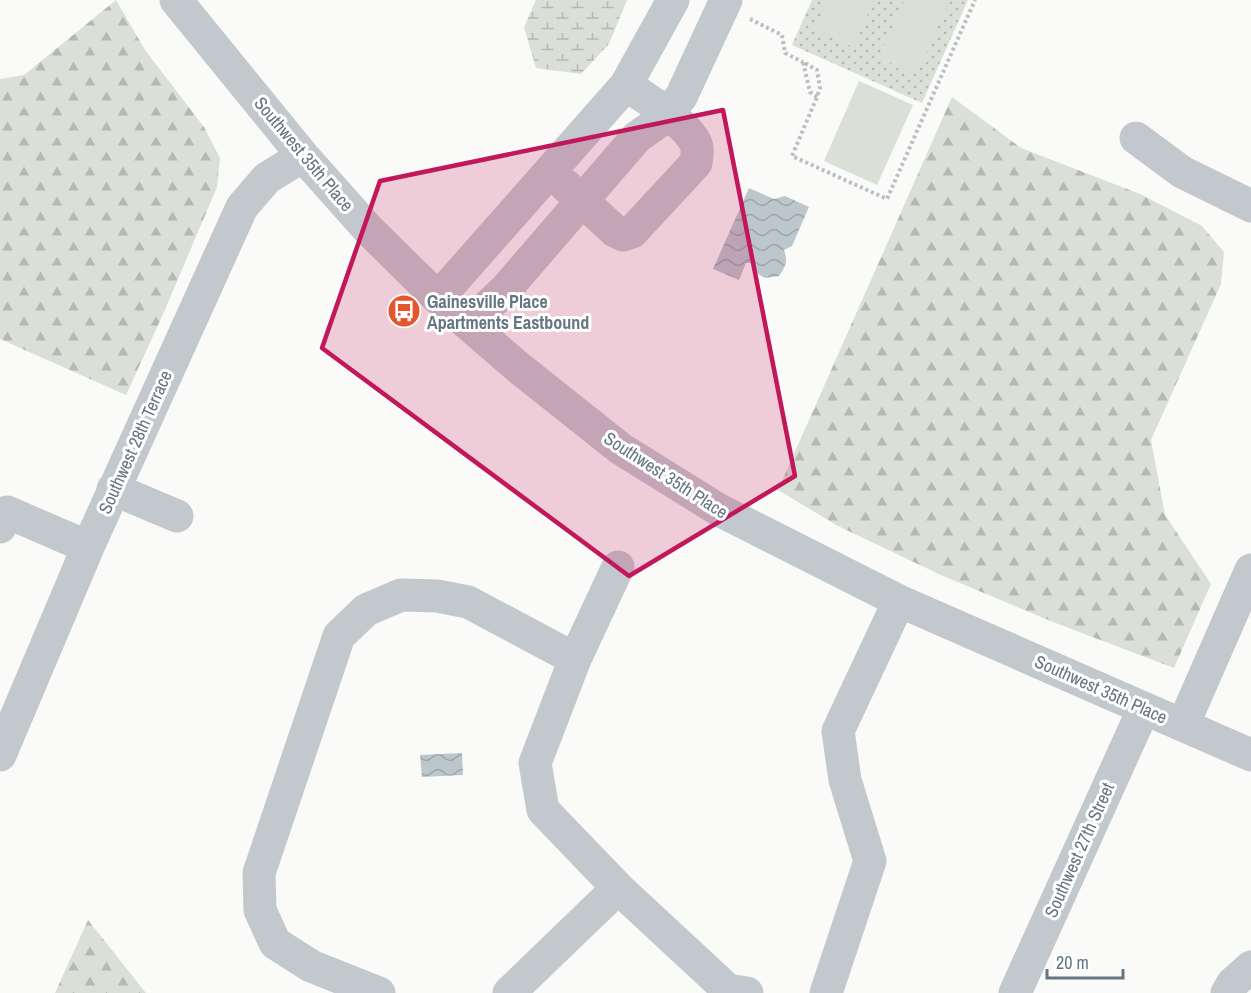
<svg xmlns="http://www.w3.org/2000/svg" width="1251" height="993" font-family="'Archivo Narrow',sans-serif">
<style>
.green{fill:url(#green-dots)}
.forest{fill:url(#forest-firs)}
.wetland{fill:url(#wetland-marsh)}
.pitch{fill:#dadfd7}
.water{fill:url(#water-waves)}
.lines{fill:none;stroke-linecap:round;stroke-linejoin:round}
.path{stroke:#bbbfc2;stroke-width:4;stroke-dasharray:3 3;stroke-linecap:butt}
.minor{stroke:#c3c8cc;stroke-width:33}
.marked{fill:#c2185b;fill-opacity:0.2;stroke:#c2185b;stroke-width:4.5;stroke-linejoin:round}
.labels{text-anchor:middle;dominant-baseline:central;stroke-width:6;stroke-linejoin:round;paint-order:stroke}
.street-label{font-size:18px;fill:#657683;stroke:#fff}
.poi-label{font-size:18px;font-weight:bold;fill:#657683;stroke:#fff;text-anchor:start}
</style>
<defs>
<pattern id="green-dots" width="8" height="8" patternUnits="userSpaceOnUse" patternTransform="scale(1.5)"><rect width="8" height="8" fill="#dadfd7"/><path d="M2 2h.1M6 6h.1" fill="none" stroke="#b4b9b4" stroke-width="1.8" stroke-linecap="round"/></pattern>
<pattern id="forest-firs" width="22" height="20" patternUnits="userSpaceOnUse" patternTransform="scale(1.5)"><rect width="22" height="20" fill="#dadfd7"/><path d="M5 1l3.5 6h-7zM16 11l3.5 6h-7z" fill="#b4b9b4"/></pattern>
<pattern id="wetland-marsh" width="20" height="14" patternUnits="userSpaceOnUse" patternTransform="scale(1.5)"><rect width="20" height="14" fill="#dadfd7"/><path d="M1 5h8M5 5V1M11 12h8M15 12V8" fill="none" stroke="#b4b9b4"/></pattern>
<pattern id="water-waves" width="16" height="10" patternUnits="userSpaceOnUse" patternTransform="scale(1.5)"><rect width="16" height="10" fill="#bbc7cb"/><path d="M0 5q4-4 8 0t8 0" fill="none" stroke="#9ca6aa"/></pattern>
</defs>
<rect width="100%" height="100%" fill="#fafaf8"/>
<path class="green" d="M812,0h156l-46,103 -130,-58z"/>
<path class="forest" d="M116,0l29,50 59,77 16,31 -3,29 -53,125 -38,83 -126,-56v-260l24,-4z
M952,97l69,51 119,46 62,32 22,26 -3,32 -70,156 14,75 46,69 -37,84 -121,-46 -110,-46 -105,-50 -60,-36z
M88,920l58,73h-91z"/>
<path class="wetland" d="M536,0h91l-18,44 -28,30 -45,-6 -12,-41z"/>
<path class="pitch" d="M828,0h46l-21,47 -38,-17z
M904,0h46l-33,75 -38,-17z
M859,81l54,24 -36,80 -53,-24z"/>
<path class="water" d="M749,188l25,11 11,-3 24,11 -17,39 -8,4c4,11 2,16 -5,26l-14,2 -10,-6 -4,-9h-5l-7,17 -26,-11z
M462,753l1,22 -41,2 -2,-22z"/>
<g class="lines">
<path class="path" d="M750,19l32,16 3,18 18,9
M817,97l-7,-5 -7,-30 14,8 3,18 -3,9 -25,59 95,43 88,-199"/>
<path class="minor" d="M176,0l127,156 65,73 70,69 81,70 102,81 98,61 180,91 352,154
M1136,138l46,34 69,34
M565,185l50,46 8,4 9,-3 64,-69c1,-8 3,-15 -2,-23 -14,-22 -46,-40 -68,-55
M438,298l188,-213 47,-85
M469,324l37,-35 131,-152 23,-16 21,-24 45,-97
M113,489l64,27
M0,527l7,-15 81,35
M618,567l-43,92 -40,104 8,47 75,78 110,102 19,3
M1183,725l68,-155
M0,755l88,-208 154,-340 25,-29 36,-22
M379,993l-68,-27 -36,-23 -15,-33 -1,-37 80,-237 27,-26 35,-15 36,1 31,6 107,57
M509,993l109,-105
M826,993l44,-132 -25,-81 -7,-49 61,-130
M1015,993l129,-285
M1227,993l6,-10 18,-16"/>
</g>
<path class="marked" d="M723,110l72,366 -166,100 -307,-228 58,-167z"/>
<defs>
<g id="bus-disc" transform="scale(1.725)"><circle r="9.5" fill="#e4572e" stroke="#fff"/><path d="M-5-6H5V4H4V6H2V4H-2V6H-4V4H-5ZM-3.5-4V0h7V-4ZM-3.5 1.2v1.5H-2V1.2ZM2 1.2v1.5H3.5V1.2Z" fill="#fff"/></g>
</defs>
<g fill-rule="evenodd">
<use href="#bus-disc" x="404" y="311"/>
</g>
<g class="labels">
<g class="street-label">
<text transform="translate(304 154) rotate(50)">Southwest 35th Place</text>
<text transform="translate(135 442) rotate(-66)">Southwest 28th Terrace</text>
<text transform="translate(666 475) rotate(33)">Southwest 35th Place</text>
<text transform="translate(1101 689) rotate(24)">Southwest 35th Place</text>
<text transform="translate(1079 850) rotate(-66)">Southwest 27th Street</text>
</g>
<g class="poi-label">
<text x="427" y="301">Gainesville Place<tspan x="427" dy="21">Apartments Eastbound</tspan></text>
</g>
</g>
<path d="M1047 969v9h76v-9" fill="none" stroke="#657683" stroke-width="3"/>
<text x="1056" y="969" font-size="18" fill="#657683" stroke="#ffffff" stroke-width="4.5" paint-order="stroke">20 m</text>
</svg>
